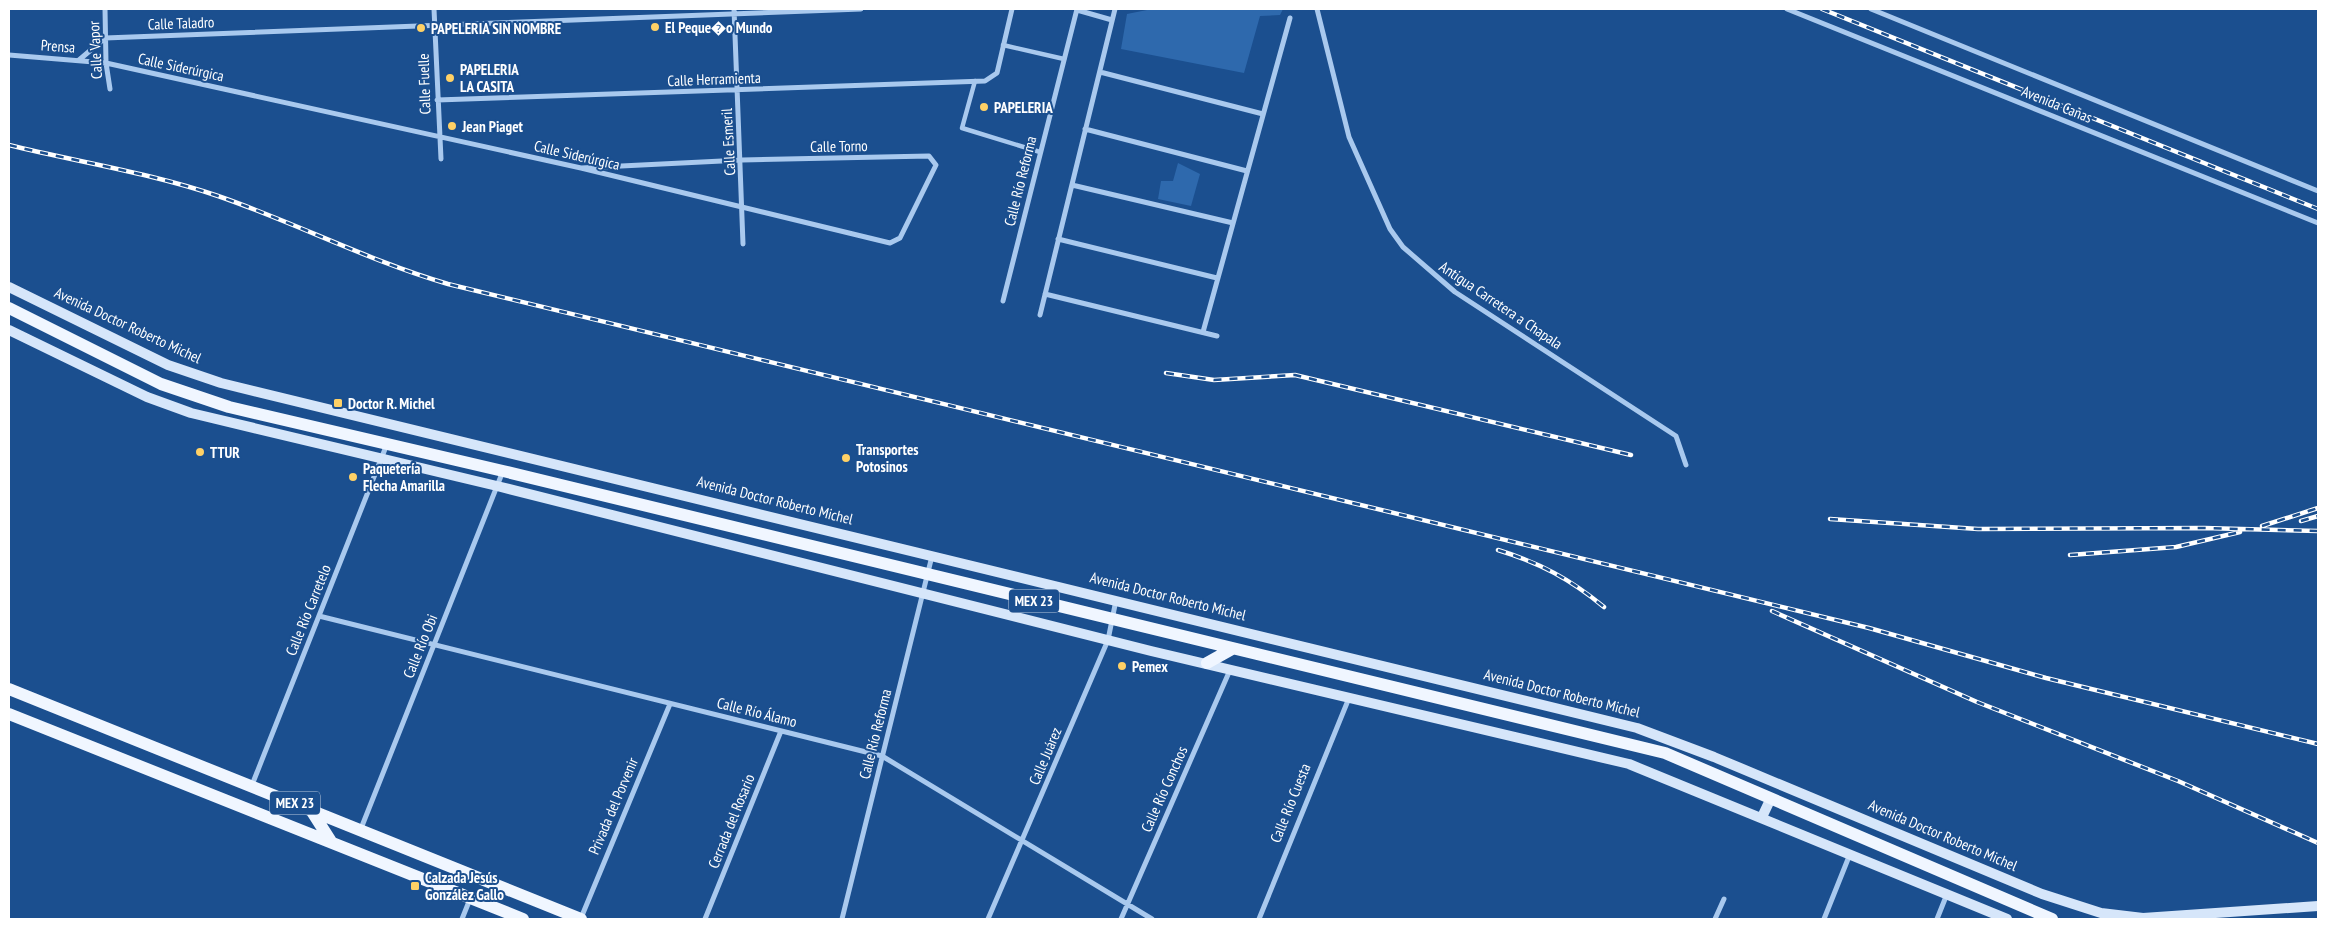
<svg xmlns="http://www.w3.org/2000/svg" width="2327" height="928" font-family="'PT Sans Narrow',sans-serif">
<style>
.green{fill:#2e69ad}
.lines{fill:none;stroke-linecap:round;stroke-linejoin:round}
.pedestrian{stroke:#a9c9ee;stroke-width:4.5}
.minor{stroke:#a9c9ee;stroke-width:5}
.secondary{stroke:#d6e6fa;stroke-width:10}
.primary{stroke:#f0f6ff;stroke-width:12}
.rail-casing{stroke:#fff;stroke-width:4.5}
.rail{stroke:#1b4f8f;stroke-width:2.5;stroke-dasharray:8;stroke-linecap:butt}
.poi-dot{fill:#ffd166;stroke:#1b4f8f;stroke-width:2}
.labels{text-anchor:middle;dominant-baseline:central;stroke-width:4;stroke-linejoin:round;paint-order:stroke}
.shield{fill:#1b4f8f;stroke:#bbcadd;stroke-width:1}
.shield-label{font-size:14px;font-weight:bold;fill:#fff}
.street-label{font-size:15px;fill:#fff;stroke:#1b4f8f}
.poi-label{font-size:15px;font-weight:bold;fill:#fff;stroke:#1b4f8f;text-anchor:start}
</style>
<rect width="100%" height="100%" fill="#1b4f8f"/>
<path class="green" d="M1152,9h131l-3,6 -20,1 -16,57 -123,-24 6,-35z
M1178,163l22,11 -9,32 -33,-7 3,-18h12z"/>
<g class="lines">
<path class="pedestrian" d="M1003,45l61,14
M975,81l-13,47 78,24"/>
<path class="minor" d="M105,9l1,54 4,26
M434,9l7,150
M734,9l9,235
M1317,9l32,128 41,92 13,18 52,45 221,144 10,29
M1787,9l531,214
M1871,9l447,182
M1077,10l35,10
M9,55l97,8 475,105 309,75 10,-5 36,-73 -7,-9 -187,4 -161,8
M79,60l26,-22 756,-29
M1100,72l163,42
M437,100l548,-19 12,-8 15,-64
M1085,129l162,42
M1072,185l161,38
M1058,239l159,39
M1045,294l172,42
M1003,301l74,-292
M1040,315l75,-306
M1203,332l87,-314
M319,616l563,140 270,163
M252,785l135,-341
M360,831l143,-360
M581,918l89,-214
M462,919l8,-20
M705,919l76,-188
M842,919l90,-363
M988,919l120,-279 8,-40
M1121,919l109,-249
M1259,919l90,-221
M1715,919l9,-20
M1824,919l26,-65
M1937,919l10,-25"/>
<path class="secondary" d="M9,287l159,78 53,18 1416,345 77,29 328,137 59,19 42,5 175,-12
M9,330l138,67 44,16 306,73 654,165 478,113 378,155
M1762,817l9,-19"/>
<path class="primary" d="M9,308l152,76 68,23 274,64 1162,282 387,166
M1207,663l25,-14
M9,689l572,230
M9,714l514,205
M311,810l21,33"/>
<g class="rail-casing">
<path id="rail" d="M1822,9l496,200
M9,145c69,17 142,28 209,51 78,27 151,65 230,88l1421,344 177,50 272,66
M1166,373l48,7 81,-5 336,80
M1830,519l148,10 226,-1 114,3
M2301,521l17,-5
M2262,526l56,-18
M1498,550c42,13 72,29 106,57
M2070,555l106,-8 64,-15
M1772,611l205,91 201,79 140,62"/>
</g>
<use href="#rail" class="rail"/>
</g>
<g class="poi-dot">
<circle cx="655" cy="27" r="5"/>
<circle cx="421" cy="28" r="5"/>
<circle cx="450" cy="78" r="5"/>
<circle cx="984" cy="107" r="5"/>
<circle cx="452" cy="126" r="5"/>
<rect x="333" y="398" width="10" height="10" rx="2.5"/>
<circle cx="200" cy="452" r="5"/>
<circle cx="846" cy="458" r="5"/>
<circle cx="353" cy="477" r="5"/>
<circle cx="1122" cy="666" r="5"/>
<rect x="410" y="881" width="10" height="10" rx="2.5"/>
</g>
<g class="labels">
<g class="shield">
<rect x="1009" y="589.5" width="50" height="23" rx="4"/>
<rect x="270" y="791.5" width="50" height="23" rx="4"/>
</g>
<g class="shield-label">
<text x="1034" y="601">MEX 23</text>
<text x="295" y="803">MEX 23</text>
</g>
<g class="street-label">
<text transform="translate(181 23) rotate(-2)">Calle Taladro</text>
<text transform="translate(58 46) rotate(4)">Prensa</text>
<text transform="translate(95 50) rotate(-93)">Calle Vapor</text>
<text transform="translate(181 67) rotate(12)">Calle Siderúrgica</text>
<text transform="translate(714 79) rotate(-2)">Calle Herramienta</text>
<text transform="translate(424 84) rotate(-92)">Calle Fuelle</text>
<text transform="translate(2057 104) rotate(22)">Avenida Cañas</text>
<text transform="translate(728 142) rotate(-93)">Calle Esmeril</text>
<text transform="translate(839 146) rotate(-1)">Calle Torno</text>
<text transform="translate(577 155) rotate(13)">Calle Siderúrgica</text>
<text transform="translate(1020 181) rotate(-76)">Calle Río Reforma</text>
<text transform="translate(1501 305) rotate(34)">Antigua Carretera a Chapala</text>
<text transform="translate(128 325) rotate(25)">Avenida Doctor Roberto Michel</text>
<text transform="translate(775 500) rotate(14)">Avenida Doctor Roberto Michel</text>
<text transform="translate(1168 596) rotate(14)">Avenida Doctor Roberto Michel</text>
<text transform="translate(308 610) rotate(-68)">Calle Río Carretelo</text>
<text transform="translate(420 646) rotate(-68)">Calle Río Obi</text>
<text transform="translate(1562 693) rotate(14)">Avenida Doctor Roberto Michel</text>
<text transform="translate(757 712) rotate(14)">Calle Río Álamo</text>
<text transform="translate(875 734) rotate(-76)">Calle Río Reforma</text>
<text transform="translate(1045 756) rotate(-67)">Calle Juárez</text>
<text transform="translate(1164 789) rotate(-66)">Calle Río Conchos</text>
<text transform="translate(1290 803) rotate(-68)">Calle Río Cuesta</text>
<text transform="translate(613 806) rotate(-67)">Privada del Porvenir</text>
<text transform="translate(731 821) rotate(-68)">Cerrada del Rosario</text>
<text transform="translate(1943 835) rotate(23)">Avenida Doctor Roberto Michel</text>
</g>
<g class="poi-label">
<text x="665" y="27">El Peque�o Mundo</text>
<text x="431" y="28">PAPELERIA SIN NOMBRE</text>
<text x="460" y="69">PAPELERIA<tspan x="460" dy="17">LA CASITA</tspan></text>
<text x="994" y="107">PAPELERIA</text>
<text x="462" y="126">Jean Piaget</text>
<text x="348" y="403">Doctor R. Michel</text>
<text x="856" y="449">Transportes<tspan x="856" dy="17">Potosinos</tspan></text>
<text x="210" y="452">TTUR</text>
<text x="363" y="468">Paquetería<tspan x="363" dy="17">Flecha Amarilla</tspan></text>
<text x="1132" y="666">Pemex</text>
<text x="425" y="877">Calzada Jesús<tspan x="425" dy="17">González Gallo</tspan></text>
</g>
</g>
<rect width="2327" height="928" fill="none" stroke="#ffffff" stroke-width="20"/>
</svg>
